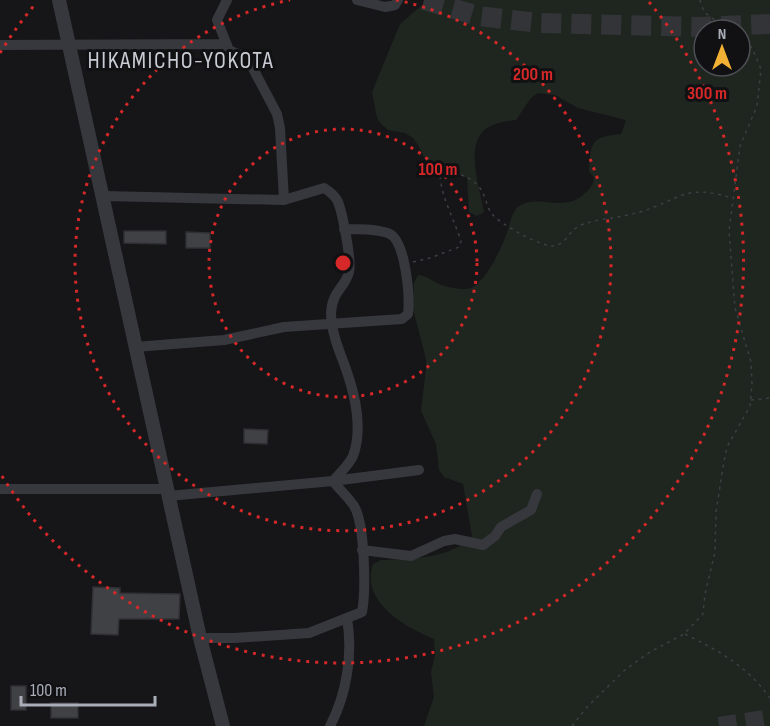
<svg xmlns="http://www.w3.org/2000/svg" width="770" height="726" font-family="'Sofia Sans Condensed',sans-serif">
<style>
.green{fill:#1e261f;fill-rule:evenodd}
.building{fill:#404145;stroke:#303034;stroke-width:1.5}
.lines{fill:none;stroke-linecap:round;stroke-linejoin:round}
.trunk-tunnel{stroke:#333438;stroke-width:18;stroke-dasharray:18 9;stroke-linecap:butt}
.motorway-tunnel{stroke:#333438;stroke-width:20;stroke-dasharray:20 10;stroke-linecap:butt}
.path{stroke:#3d3f44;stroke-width:1.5;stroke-dasharray:3 4.5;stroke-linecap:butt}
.minor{stroke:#37383d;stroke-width:10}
.tertiary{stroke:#37383d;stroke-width:14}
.ring{fill:none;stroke:#d62828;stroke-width:3;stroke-dasharray:3 6}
.labels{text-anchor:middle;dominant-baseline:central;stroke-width:6;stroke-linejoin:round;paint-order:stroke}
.quarter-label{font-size:24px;letter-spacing:1.5px;fill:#c9ccd4;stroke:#111113}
.centre{fill:#d62828;stroke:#111113;stroke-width:3}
.ring-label{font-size:18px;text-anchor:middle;font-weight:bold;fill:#d62828;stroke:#111113;stroke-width:6;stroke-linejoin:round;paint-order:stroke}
</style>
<rect width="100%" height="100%" fill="#161618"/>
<path class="green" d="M428,0h342v726h-346l10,-29 -3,-25 4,-17 -1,-16c-29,-12 -74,-37 -61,-75l8,-4c32,-2 68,0 91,-24l-9,-52 -19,-7 -5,-7 -3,-26 -15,-33 5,-43v-9l-13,-50 1,-26 4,-8c9,1 13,5 21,9 7,3 19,5 27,5 17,0 35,-40 40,-54 4,-9 5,-24 13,-29 19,-13 45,8 66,-13 6,-5 8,-8 9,-15l-5,-7c2,-29 1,-34 32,-37l5,-14 -48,-12 -23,-13 -17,-2 -7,5 -15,22c-7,1 -16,2 -23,5 -32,12 -13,63 -9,87l-7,4 -8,-4 -2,-34 -41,-17 -8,-16 -5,-7 -8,-5 -17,-3 -7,-6 -4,-6 -5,-26 28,-68zM704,30h36v36h-36z"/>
<path class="building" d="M124,231h42v13l-42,-1z
M186,232l24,1v15h-24z
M244,429l24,1 -1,14 -23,-1z
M93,587l27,1v5l60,1 -1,25h-60l-1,16 -27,-1z
M11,686h15v24h-15z
M51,703h27v15h-27z"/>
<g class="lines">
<path class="trunk-tunnel" d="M719,726l51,-8"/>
<path class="motorway-tunnel" d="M424,0l54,16 61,7 160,4 71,-3"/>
<path class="path" d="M700,0l4,12 24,18
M413,262l17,-4 29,-11 2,-6c-5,-17 -25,-55 -20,-71 17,3 34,7 42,23 3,7 5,16 9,21 9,11 48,32 61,32 13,-1 16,-16 28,-21 18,-7 40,-7 59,-13 40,-12 44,-29 92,-14
M751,400l19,-2
M685,634c34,17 62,32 85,64
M572,726l15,-19 39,-38 24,-17 34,-18 19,-20 2,-20 10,-42 1,-40 8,-51 3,-14 23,-41 2,-22 -1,-22 -16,-54 -6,-77 11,-85 17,-40 4,-37 -9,-21 -12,-10"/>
<path class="minor" d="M227,0l-10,20 12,30 19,9 29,55 3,14 4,72
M357,0l28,7 10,-2 3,-5
M0,45l226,-1
M103,196l181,4 40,-12c5,3 10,7 13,12 5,9 15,62 12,72 -4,16 -17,19 -18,41 0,14 4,27 9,40 12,30 25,71 13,103 -4,9 -14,18 -20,25
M135,347l89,-7 60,-13 118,-8 6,-5c2,-17 -2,-71 -18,-80 -13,-6 -32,-4 -46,-5
M0,489h166
M168,496l165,-15 86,-11
M362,550l49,6 33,-15 11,-2 28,6 12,-9 6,-9 30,-17 6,-16
M200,638h34l75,-5 53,-21c4,-21 3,-88 -8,-106 -6,-9 -15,-17 -21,-25
M330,726c17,-32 23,-73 17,-108"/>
<path class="tertiary" d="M59,0l141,638 23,88"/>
</g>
<g class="ring">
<circle cx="343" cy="263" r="134"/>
<path d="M396 0A268 268 0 1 1 290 0"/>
<path d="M0 53A402 402 0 0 1 37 2M649 2A402 402 0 1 1 0 473"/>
</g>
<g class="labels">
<g class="quarter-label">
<text x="181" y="60">HIKAMICHO-YOKOTA</text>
</g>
</g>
<circle cx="343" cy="263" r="9" class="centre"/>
<g class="ring-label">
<text x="533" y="80">200 m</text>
<text x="707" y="99">300 m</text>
<text x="438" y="175">100 m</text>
</g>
<g transform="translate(722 48)"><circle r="28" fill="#111113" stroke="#4d4f55" stroke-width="1.5"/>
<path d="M0-4.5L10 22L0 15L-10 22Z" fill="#f2b134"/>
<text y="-9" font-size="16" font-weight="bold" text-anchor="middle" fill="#a8adb8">N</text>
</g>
<path d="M21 696v9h134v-9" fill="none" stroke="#a8adb8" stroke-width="3"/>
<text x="30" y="696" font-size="18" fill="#a8adb8" stroke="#111113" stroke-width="4.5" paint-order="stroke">100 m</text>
</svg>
